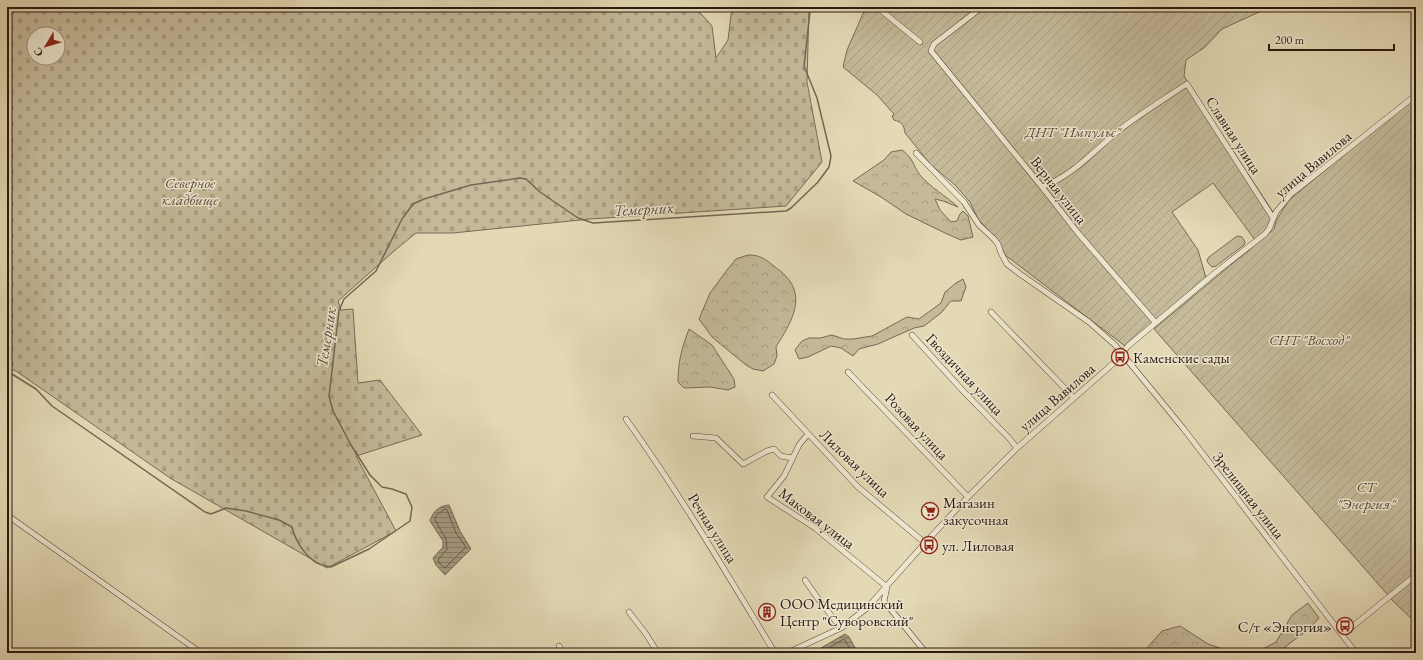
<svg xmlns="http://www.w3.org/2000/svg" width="1423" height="660" font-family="'EB Garamond',serif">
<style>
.grass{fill:#c4b999;stroke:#786a56}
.forest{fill:url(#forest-crowns);stroke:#786a56}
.cemetery{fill:url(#cemetery-stones);stroke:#786a56;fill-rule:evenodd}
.garden{fill:url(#garden-furrows);stroke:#786a56}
.water{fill:url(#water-rules);stroke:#746653}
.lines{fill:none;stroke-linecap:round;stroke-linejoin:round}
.shore{stroke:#685948;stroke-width:1}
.stream{stroke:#746653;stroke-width:1.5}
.minor-casing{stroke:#594a3b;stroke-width:6}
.minor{stroke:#ede6cf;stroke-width:5}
.labels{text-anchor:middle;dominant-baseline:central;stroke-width:3;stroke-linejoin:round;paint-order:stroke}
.park-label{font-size:15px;font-style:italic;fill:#594a3a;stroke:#ede6cf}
.street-label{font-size:15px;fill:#2b1a12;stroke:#ede6cf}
.poi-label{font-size:15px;fill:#2b1a12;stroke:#ede6cf;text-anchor:start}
.water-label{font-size:16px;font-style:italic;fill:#5b4c3d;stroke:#ede6cf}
</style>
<defs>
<pattern id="forest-crowns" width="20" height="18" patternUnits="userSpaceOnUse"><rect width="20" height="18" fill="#c4b999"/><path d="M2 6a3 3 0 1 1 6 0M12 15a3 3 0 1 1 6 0" fill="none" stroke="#a99e83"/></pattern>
<pattern id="cemetery-stones" width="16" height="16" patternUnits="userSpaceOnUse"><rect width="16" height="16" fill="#c4b999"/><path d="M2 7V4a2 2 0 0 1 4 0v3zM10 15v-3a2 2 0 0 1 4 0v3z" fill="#a99e83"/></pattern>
<pattern id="garden-furrows" width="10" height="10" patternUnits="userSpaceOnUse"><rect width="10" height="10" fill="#c4b999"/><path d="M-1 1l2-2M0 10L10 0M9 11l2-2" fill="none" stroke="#a99e83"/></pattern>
<pattern id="water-rules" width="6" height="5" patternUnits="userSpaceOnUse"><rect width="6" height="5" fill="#a4987e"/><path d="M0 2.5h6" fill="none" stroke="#867b66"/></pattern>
</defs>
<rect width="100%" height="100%" fill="#e3d9b5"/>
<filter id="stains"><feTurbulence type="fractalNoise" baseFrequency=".005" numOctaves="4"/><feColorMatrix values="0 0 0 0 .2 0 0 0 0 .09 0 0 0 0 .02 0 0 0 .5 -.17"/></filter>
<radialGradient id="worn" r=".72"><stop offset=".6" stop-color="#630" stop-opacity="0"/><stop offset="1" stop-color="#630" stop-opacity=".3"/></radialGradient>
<path class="grass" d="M1237,236l5,1 3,5 -1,3 -28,21 -4,1 -4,-4 -1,-3 2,-3z"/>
<path class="forest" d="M902,150c12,9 10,14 18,25 11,13 26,21 38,32l-15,-6 -8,-2 5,11 11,12 6,-1 3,-7 3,-3 5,5 5,21 -12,3 -16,-7 -39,-19 -25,-17 -28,-16 31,-21 7,-8z
M748,255c13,0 17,4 27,12 35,24 19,51 1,80l1,9 -3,8 -11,7 -10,-2 -7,-4 -34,-28 -13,-18 11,-26 17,-23 9,-11z
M963,279l3,8 -5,14h-10l-10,12 -17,13 -10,2 -36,16 -19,5 -6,7 -12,-8 -10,-2 -23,11 -9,2 -4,-9 7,-9 7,-3h11l12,-3 12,4h9l19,-3 35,-19 12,2 22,-16 4,-11 11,-9z
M689,329l23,16 22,34 1,8 -7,3 -18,-3 -26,1 -6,-6c0,-21 4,-34 11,-53z
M1308,603l11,15 -10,11 -32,24h-22l21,-11 16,-27z
M1180,626l28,18 27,9h-87l-1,-5 15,-17z"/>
<path class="cemetery" d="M7,7h688l17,19 4,32 12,-18 4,-33h77l-2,75 15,80 -36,44 -196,13 -137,14h-37l-22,18 -56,50 3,9 12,-1 5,74 22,-3 42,55 -66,21 40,75 -69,37 -157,-90 -154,-107 -9,-3zM34,34h24v24h-24z"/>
<path class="garden" d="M866,7h404l-48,22 -17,18 -19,13 -2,16 91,139 -4,13 -16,12 -42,-57 -41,29 26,38 8,28 -51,44 -30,24 -120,-91 -6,-13 -21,-23 -8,-17 -16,-18 -23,-19 -26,-32c-1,-8 -3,-11 -11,-13l-2,-4 2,-2 -17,-19 -34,-28 4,-17z
M1416,96v527l-22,-21 -240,-273 120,-100 2,-8 13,-21z"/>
<path class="water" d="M449,505l11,26 11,18 -26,26 -9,-10 -3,-7 10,-11v-6l-13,-20c3,-10 9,-15 19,-16z
M845,634l4,3 9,16h-38l1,-5z"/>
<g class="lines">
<path class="shore" d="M445,509l2,1 9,23 10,14 -21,21 -6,-5 -1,-3 9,-11 -1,-10 -11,-19 1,-4z
M824,653l1,-3 19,-11 9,14"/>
<path class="stream" d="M7,371l29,18 16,17 153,106 6,2 15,-6 20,3 33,9 13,7c3,13 12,27 23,35 4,3 11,4 16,5l38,-18 41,-28 2,-14 -6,-13 -14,-5 -10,-2 -12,-12 -19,-30 -18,-34 -4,-15 10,-85 5,-12 32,-28 26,-52 11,-15 11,-5 47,-14 49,-7 6,1 14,13 38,26 15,5 193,-12 5,-3 27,-26 11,-15 2,-11 -14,-58 -13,-32 6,-54 1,-5"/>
<g class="minor-casing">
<path id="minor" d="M877,7l43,35
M982,7l-48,37 -3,7 111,136 36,46 77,89
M916,153l48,49 15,23 15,14 4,5 3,9 6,11 13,10 69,48 26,23 68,83 173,225
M1042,187c30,-11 52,-36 76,-56 22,-17 46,-32 69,-47l86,134
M991,312l83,86
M912,335l52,57 45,46 8,10
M848,372l120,125
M772,395l86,92 67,56
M626,419c54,75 101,155 149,234
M808,434l-9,11 -15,31 -17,21 48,31 72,59 -3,14 42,52
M693,436l23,2 27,26 24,-13 7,-2 7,7 11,2
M7,515l194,138
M805,580l14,20 22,28
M629,612l17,22 12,19
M1342,635l74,-60
M559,646l4,7
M787,653l54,-25 26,-20 58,-65 43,-46 49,-49 99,-87 12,-15 87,-73 50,-39 4,-5 7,-17 15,-18 125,-99"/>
</g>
<use href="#minor" class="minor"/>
</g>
<defs>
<g id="bus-ring" transform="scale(0.9)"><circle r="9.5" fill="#ede6cf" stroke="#8f2418" stroke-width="1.5"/><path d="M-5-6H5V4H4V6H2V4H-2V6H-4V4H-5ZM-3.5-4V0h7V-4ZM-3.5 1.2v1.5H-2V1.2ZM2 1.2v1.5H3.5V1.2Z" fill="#8f2418"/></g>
<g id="supermarket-ring" transform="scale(0.9)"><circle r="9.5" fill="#ede6cf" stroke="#8f2418" stroke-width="1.5"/><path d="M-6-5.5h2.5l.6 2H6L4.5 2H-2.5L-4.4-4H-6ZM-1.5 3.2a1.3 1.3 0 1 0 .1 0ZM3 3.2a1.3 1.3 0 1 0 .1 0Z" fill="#8f2418"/></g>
<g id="building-ring" transform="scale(0.9)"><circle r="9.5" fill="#ede6cf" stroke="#8f2418" stroke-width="1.5"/><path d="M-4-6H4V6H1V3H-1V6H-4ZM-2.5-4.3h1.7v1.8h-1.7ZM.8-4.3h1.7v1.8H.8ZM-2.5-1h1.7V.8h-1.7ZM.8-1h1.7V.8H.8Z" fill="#8f2418"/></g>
</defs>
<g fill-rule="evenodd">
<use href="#bus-ring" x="1120" y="357"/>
<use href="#supermarket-ring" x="930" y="511"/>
<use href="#bus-ring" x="929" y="545"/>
<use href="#building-ring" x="767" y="612"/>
<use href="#bus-ring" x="1345" y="626"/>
</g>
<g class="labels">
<g class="park-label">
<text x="1073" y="131">ДНТ "Импульс"</text>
<text x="190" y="182">Северное<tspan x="190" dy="17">кладбище</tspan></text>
<text x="1309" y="339">СНТ "Восход"</text>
<text x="1366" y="486">СТ<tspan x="1366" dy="17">"Энергия"</tspan></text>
</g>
<g class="street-label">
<text transform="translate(1234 135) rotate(57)">Славная улица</text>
<text transform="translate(1313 164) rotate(-40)">улица Вавилова</text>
<text transform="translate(1059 190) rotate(52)">Верная улица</text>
<text transform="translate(965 374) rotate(47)">Гвоздичная улица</text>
<text transform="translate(1057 397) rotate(-41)">улица Вавилова</text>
<text transform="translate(917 426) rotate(47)">Розовая улица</text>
<text transform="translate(855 463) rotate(44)">Лиловая улица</text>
<text transform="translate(1249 495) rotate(52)">Зрелищная улица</text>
<text transform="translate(817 518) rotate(37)">Маковая улица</text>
<text transform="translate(713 528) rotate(58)">Речная улица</text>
</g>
<g class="poi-label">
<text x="1133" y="357">Каменские сады</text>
<text x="943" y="502">Магазин<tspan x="943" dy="17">закусочная</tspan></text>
<text x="942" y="545">ул. Лиловая</text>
<text x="780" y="603">ООО Медицинский<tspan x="780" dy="17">Центр "Суворовский"</tspan></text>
<text x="1332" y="626" text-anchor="end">С/т «Энергия»</text>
</g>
<g class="water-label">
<text transform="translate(644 209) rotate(-3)">Темерник</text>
<text transform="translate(326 337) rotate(-81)">Темерник</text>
</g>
</g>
<rect width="1423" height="660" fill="none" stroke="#e3d9b5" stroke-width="24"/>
<rect x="8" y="8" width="1407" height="644" fill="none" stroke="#2b1a12" stroke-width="2"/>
<rect x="12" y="12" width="1399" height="636" fill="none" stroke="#2b1a12"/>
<g transform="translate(46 46) rotate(232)"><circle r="19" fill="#ede6cf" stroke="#9f9483"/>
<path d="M0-3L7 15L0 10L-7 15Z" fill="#8f2418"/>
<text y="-6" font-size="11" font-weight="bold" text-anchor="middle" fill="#2b1a12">С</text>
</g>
<path d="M1269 44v6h125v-6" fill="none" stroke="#2b1a12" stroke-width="2"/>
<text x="1275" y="44" font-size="12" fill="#2b1a12" stroke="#ede6cf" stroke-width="3" paint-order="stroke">200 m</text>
<rect width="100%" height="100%" filter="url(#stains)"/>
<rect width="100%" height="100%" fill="url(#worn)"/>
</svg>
